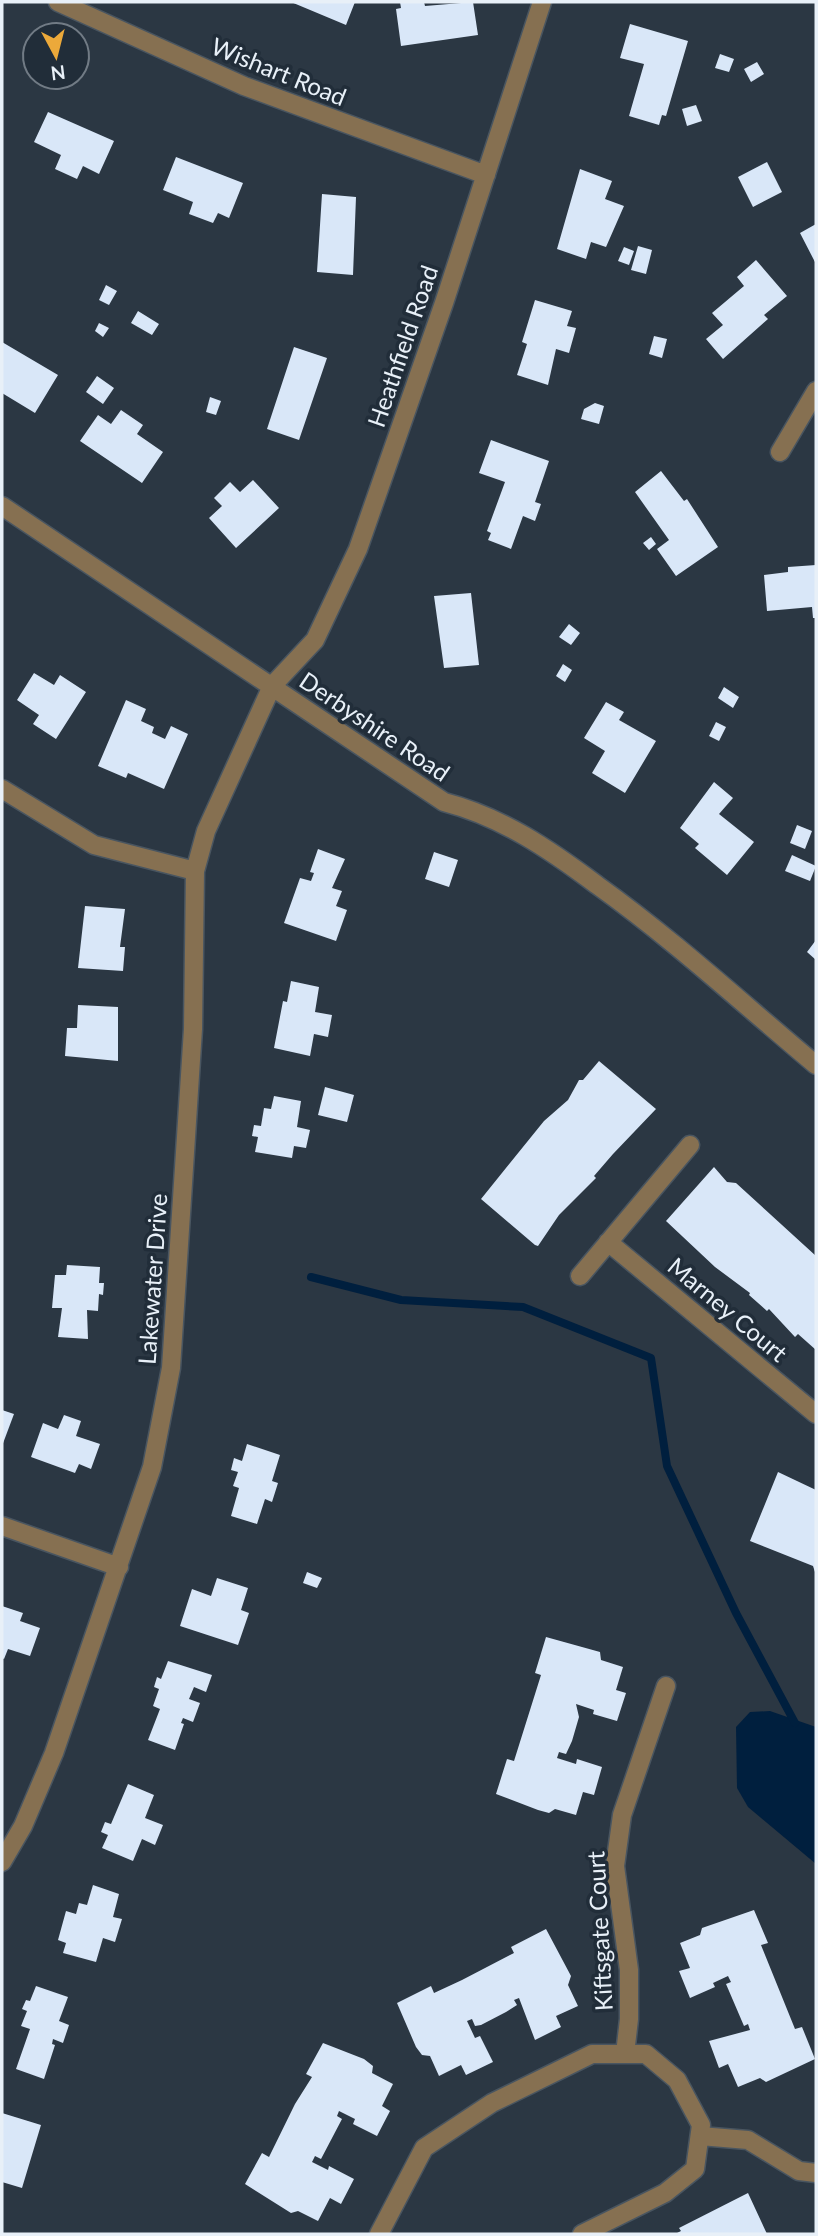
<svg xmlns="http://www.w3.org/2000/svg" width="818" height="2236" font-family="Lato,sans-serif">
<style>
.water{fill:#001f3e}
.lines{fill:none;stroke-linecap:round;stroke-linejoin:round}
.stream{stroke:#001f3e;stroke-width:8}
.building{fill:#d9e7f8}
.minor-casing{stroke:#495560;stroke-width:21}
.minor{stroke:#867051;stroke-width:18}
.labels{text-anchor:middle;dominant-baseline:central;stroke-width:7;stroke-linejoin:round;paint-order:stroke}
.street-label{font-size:24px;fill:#e8f0f8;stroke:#212d39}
</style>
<rect width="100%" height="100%" fill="#2b3743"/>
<path class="water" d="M770,1711l46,16v137l-68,-57 -11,-19 -1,-61 14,-15z"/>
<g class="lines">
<path class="stream" d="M311,1277l90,23 122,7 128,51 16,108 69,147 59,110"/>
</g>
<path class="building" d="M291,2h64l-9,23z
M400,2h24l1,4 48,-4 5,33 -77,11 -5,-37 5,-1z
M630,24l58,17 -22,75 -4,-1 -3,10 -30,-9 15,-52 -24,-6z
M720,54l14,5 -5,13 -14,-4z
M757,62l7,12 -13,8 -7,-13z
M696,105l6,16 -15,5 -5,-17z
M48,112l66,29 -15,33 -16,-8 -6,13 -22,-10 6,-14 -27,-13z
M176,157l67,26 -14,35 -11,-5 -5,10 -24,-9 4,-12 -30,-12z
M767,162l15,30 -29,15 -15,-30z
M580,169l32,12 -7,18 19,7 -18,41 -15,-5 -5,17 -29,-10z
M322,194l34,3 -3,78 -36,-3z
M816,224v40l-16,-31z
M638,246l14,4 -6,24 -15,-4z
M624,247l10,4 -5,14 -11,-4z
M756,260l31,36 -23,19 4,4 -45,40 -17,-20 17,-14 -11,-12 32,-27 -7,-9z
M106,285l11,6 -8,14 -10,-5z
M535,300l37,11 -5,15 9,2 -7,25 -13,-4 -8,36 -31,-10 10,-31 -5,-2z
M138,311l21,13 -7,11 -21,-12z
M99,323l10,5 -6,9 -8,-6z
M654,336l13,3 -5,19 -13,-4z
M2,342l56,33 -23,38 -33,-20z
M294,347l33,11 -28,82 -32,-11z
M97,376l17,12 -11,16 -17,-12z
M210,397l11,4 -5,14 -10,-3z
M595,403l9,3 -5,18 -18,-5 3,-10z
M121,410l22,15 -6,9 26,18 -21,31 -62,-42 18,-26 13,9z
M491,440l58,21 -14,41 6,2 -6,17 -12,-5 -12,33 -23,-9 3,-7 -4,-2 18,-49 -26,-9z
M661,471l23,30 3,-2 31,48 -42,29 -19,-27 12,-9 -34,-48z
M253,480l26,28 -43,40 -27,-30 13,-12 -8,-8 16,-16 10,10z
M651,537l5,7 -7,6 -6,-7z
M816,565v53h-3l-1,-11 -45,4 -3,-36 24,-3v-5z
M471,593l8,72 -35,3 -10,-72z
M569,624l11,9 -9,12 -12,-8z
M563,664l9,6 -7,12 -9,-6z
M34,673l20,12 6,-10 26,17 -30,47 -23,-15 6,-9 -22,-15z
M724,687l15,10 -6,11 -15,-10z
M126,700l20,9 -5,12 13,6 -2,6 13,6 6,-13 17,8 -24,55 -36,-16 -2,5 -28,-12z
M606,702l18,10 -5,8 37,21 -31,52 -33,-20 13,-22 -21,-13z
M716,722l10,5 -7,14 -10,-5z
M714,782l19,16 -14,16 35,28 -27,33 -32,-27 4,-4 -19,-16z
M797,825l15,6 -7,18 -15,-6z
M318,849l27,10 -13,29 10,3 -6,15 11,4 -11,31 -52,-18 16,-45 11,3 3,-8 -4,-1z
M434,852l24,8 -9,27 -24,-8z
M792,855l24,11 -6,15 -25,-10z
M85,906l40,3 -5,38h5l-2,24 -45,-3z
M816,940v20l-9,-8z
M291,981l28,6 -4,25 17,3 -4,22 -14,-3 -4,22 -36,-8 9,-47 4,1z
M78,1005l40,2v54l-53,-5 2,-28h10z
M599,1061l57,48 -43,45 -19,22 2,2 -37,37 -21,31 -3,-1 -54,-46 63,-78 24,-21 11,-20h4z
M325,1087l29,8 -7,27 -29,-7z
M274,1096l27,5 -4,26 13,3 -4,18 -12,-2 -2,12 -37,-6 3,-15 -6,-1 2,-11 7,1 3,-18 7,1z
M714,1167l13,15 9,1 80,73v94l-18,-16 -3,3 -26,-28 -2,2 -18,-16 1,-2 -35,-26 -49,-46z
M67,1265l33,2 -1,16h5l-1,12 -4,-1 -1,17 -11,-1 1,29 -30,-2 4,-29h-10l3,-33h11z
M2,1410l12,4 -12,32z
M64,1415l17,6 -5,15 24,8 -9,25 -12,-5 -4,9 -44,-16 12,-34 15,6z
M247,1444l33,11 -8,26 6,2 -6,19 -7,-3 -8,25 -26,-8 8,-28 -6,-2 5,-14 -7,-2 3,-12 8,3z
M778,1472l38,18v85l-3,-9 -63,-25z
M307,1572l15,6 -5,10 -14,-5z
M217,1578l31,10 -7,22 8,3 -11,32 -58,-19 12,-37 19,7z
M2,1606l21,7 -3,8 20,7 -10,28 -22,-7 -4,10 -2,-1z
M546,1637l54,15 1,8 22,7 -7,23 10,3 -9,28 -24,-7 1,-4 -18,-6 3,13 -7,24 -6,13 -7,-2 -2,6 19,6 1,-5 25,8 -8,28 -11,-3 -7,23 -21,-6 -6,4 -11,-3 -42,-16 11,-35 7,2 27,-86 -6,-2z
M168,1661l44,14 -6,17 -12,-5 -5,12 11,4 -7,19 -10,-4 -2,5 3,1 -9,26 -27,-10 12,-31 -7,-3 6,-17 -5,-2 3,-10 4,2z
M128,1784l26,11 -9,23 18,7 -8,20 -13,-6 -9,22 -31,-13 6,-13 -7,-3 4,-10 6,2z
M93,1885l26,9 -6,23 9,2 -7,23 -12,-4 -7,24 -33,-9 3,-10 -8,-3 8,-29 10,3 3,-11 8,2z
M754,1910l14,33 -7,2 34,84 7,-2 13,32 -49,23 -6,-4 -22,9 -10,-23 -9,4 -10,-27 41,-11 -2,-6 -4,2 -18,-42 5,-2 -3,-6 -15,7 2,4 -25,11 -11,-27 11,-3 -10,-25 20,-8 2,-7z
M546,1929l25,47 -3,9 10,21 -22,10 5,11 -26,13 -16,-42 -5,2 3,5 -11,7 -25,13 -6,1 -3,-7 -5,2 8,17 5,-2 13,26 -27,13 -5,-10 -22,11 -9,-20 -8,-1 -6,-8 -19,-44 34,-17 3,7 28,-13 52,-27 -3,-6z
M36,1986l32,11 -9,24 10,4 -6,18 -10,-4 -1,5 3,1 -11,34 -28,-10 14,-40 -9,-3 6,-15 -5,-2 4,-9 4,1z
M323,2043l41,16 9,7 -1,7 21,11 -11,22 8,5 -13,25 -24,-12 2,-5 -16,-8 -2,5 5,3 -21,40 -6,-3 -3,6 16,8 1,-4 25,13 -13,25 -11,-6 -12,23 -20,-10 -7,2 -46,-29 17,-31 7,4 26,-53 17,-27 -6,-3z
M2,2113l39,12 -19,63 -20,-6z
M748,2193l19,41h-92l6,-3 -2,-3z"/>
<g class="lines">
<g class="minor-casing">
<path id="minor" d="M58,2l186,84 242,89
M780,452l36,-61
M2,506l442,296c58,15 105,47 153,83 77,55 146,119 219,180
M2,789l92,56 101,26
M608,1242l208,172
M580,1276l110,-131
M2,1526l117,41
M2,1862l21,-36 31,-73 98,-286 19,-99 22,-339 2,-158 11,-40 66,-145 43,-46 43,-91 86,-246 98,-301
M625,2054l4,-35v-49l-14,-104 7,-51 44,-129
M700,2136l48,4 51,31 17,2
M379,2234l45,-86 68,-45 100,-49h54l31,26 24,45 -6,44 -30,24 -83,41"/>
</g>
<use href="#minor" class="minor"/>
</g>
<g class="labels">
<g class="street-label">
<text transform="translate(279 71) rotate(22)">Wishart Road</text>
<text transform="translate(402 346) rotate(-71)">Heathfield Road</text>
<text transform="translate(375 726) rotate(34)">Derbyshire Road</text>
<text transform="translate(152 1279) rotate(-86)">Lakewater Drive</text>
<text transform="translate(728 1309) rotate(40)">Marney Court</text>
<text transform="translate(599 1931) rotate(-93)">Kiftsgate Court</text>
</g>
</g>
<rect width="818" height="2236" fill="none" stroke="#e8f0f8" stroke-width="7"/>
<g transform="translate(56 56) rotate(173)"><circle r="33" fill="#212d39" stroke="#717b85" stroke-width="2"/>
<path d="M0-5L12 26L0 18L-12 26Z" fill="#eca93a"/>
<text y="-10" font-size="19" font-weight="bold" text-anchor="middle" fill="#e8f0f8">N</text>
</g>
</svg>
